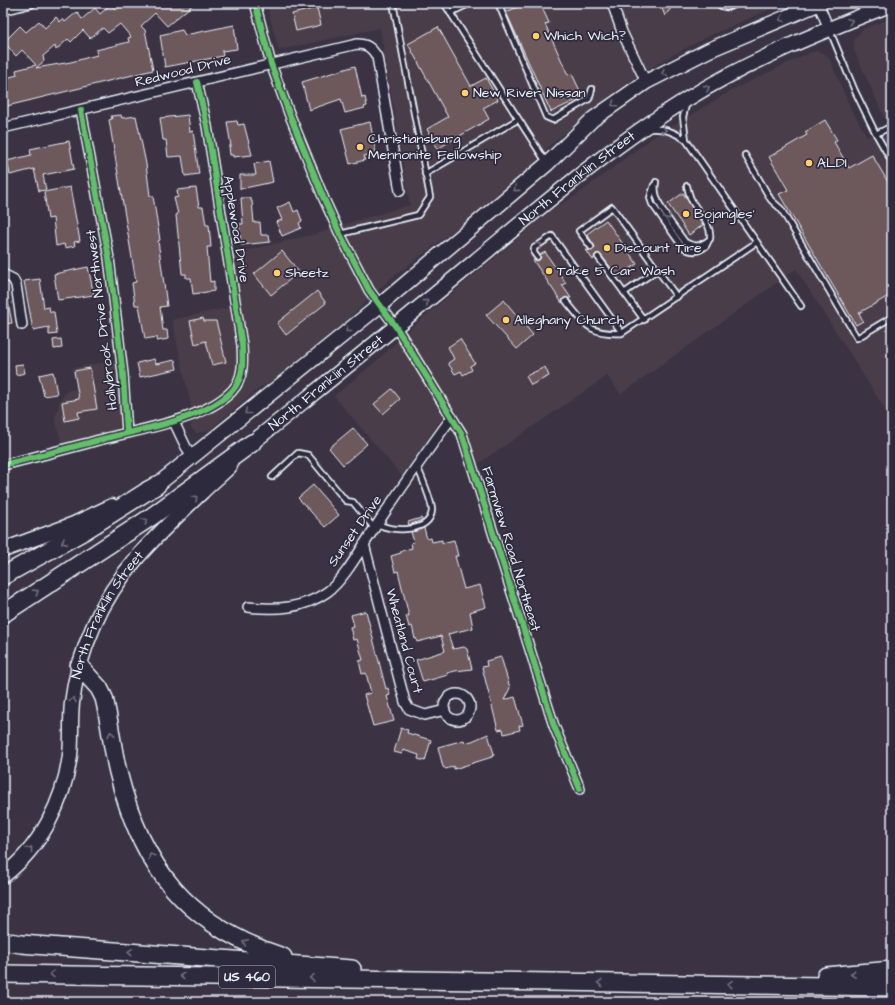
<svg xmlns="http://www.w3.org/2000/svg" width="895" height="1005" font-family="'Architects Daughter',sans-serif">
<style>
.built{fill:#4a3e4a}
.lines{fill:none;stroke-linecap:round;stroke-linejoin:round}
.stream{stroke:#8f9faf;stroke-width:2.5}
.building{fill:#6d585b;stroke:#e8f1f8;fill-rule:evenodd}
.service-casing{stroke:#e8f1f8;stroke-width:8}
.minor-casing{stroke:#e8f1f8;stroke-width:12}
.primary-casing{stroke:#e8f1f8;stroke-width:17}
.motorway-casing{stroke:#e8f1f8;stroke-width:20}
.service{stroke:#2f2a3d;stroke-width:4.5}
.minor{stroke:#2f2a3d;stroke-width:9}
.primary{stroke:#2f2a3d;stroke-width:14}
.motorway{stroke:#2f2a3d;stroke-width:17}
.cycleway-casing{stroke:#2f2a3d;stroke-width:8}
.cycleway{stroke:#61c268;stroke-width:6}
.oneway{stroke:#70707e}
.poi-dot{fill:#ffd166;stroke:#2f2a3d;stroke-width:1.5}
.labels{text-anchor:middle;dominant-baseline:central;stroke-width:3.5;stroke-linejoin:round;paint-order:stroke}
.shield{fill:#2f2a3d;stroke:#b0b5c0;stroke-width:1}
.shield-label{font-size:13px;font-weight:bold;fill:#e8f1f8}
.poi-label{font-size:14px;fill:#e8f1f8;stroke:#2f2a3d;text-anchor:start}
.street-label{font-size:14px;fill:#e8f1f8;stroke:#2f2a3d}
</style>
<rect width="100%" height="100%" fill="#3b3343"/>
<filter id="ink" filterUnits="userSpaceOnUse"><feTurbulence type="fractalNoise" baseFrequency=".025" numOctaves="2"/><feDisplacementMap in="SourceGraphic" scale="8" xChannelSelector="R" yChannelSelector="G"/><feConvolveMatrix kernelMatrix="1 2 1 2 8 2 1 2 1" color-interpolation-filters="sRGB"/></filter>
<g filter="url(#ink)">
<path class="built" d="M266,3h518l-73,32 -46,24 -44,28 -71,58 -20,23 -62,52 -78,59 -44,42 -78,63 -6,2 -54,45 -12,2 -6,-6 4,-8 -22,-99 68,-15 -8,-51 88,-21 28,-10 62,-18 -30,-177 -101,22z
M892,18v101l-5,2 -2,-2 -31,-69v-6l1,-6 8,-9z
M817,51l8,3 5,6 21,49 16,27 15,1 10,-5v288l-96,-151 -175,125 -14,-18 -131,89 -9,-35 -11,-20 -15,9 -39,57 -68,-80 45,-37 33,-32 141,-118 25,-15 74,-56 84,-50 73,-35z
M118,360l4,53 -3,13 -6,6 -51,12 -7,-25 5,-18 7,-10 9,-2 -4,-21z"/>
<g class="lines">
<path class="stream" d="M29,1002l1,-2
M834,1002l2,-10"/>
</g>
<path class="building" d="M124,3h71l-28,23 -12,-13 -14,13 4,4 8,40 -146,36 -2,-10h-2v-17l14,-4 -1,-5 20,-5 -14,-15 -6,6 -12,-14 16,-16 6,6 13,-11 6,7 11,-11 4,5 3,-3 2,3 12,-10 5,7 13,-11 5,6 11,-10 5,6zM120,24l11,13 -3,1 1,4 -33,8 1,5 -26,7 -35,6 8,-7 -1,-5 12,-10 1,4 12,-11 3,3 12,-12 7,8 13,-10 5,5z
M527,3h13l9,20 -4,1 23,51 4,-1 11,23 -32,15 -45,-100z
M660,3h10l1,5 -6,8z
M317,8l4,17 -25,6 -4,-17z
M234,25l3,24 -15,2 1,5 -58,11 -5,-32 22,-5 3,5z
M438,27l33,59 15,-8 12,22 -15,8 6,11 -52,30 -10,-20 21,-12 -40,-73z
M355,66l7,32 3,-1 2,9 -3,1 1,1 -20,5 -4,-14 -32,11 -7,-28z
M121,115l1,3 14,-2 10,48 4,32h3l7,44 -2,1 9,65 -7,1 3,23h4l1,9 -11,2v-4l-12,2 -6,-34h-4l-3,-22 4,-1 -27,-162 3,-1 -1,-3z
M188,115l2,17 3,-1 6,43 -14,2 -3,-20 -14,1 -2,-17h-3l-3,-22z
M825,120l12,20 -3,2 15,26 23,-13 16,27 4,-2v114l-33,19 4,8 -7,4 -77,-131 9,-4 -19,-33 38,-22 -2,-3z
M237,121l1,4 6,-1 8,31 -19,2v-2h-3l-1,-9h2l-4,-24z
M370,122l6,31 -12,3 1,4 -15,4 -9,-35z
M69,141l5,28 -31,6 3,15 -7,1 -5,-22 -24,6 -3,-14 24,-6 -1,-6z
M269,161l4,21 -33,7v-14h16l-2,-11z
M70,187l10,54 -6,1 1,4 -10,2 -1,-4 -8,2 -3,-28 -5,1 -4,-27z
M196,188l3,19h4l3,18h3l2,22h-4l1,13 2,22 4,-1v10l-21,3 -2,-16h-5v-4h-4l-6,-59 2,-1 -4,-16 4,-1 -1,-7z
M683,193l20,32 -14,10 -21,-31z
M241,198h10v3h1l2,22 6,-1 1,13h8l1,7 -29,3 -2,-21h4z
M290,202l4,10 4,-2 4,11 -3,2 2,5 -19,8 -6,-14 6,-2 -5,-12z
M606,220l31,44 -19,13 -17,-22 -5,-1 -3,6 -7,-10 6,1 3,-4 -8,-13z
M282,251l17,21 -28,23 -17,-21z
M545,252l21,31 -4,2 9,13h-7l-2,5 -29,-43h6l1,-5z
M88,267l6,28 -36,5 -4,-26z
M40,279l4,29 5,-1 1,5h4l3,22 -8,1v-8l-16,3 -9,-49z
M317,291l9,12 -40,32 -9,-12z
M3,297h4l5,26 -9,1z
M504,300l29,35 -16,14 -31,-34z
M203,318l1,3h12l10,41 -14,3 -6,-24 -11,3 -5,-23z
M61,339l1,9 -8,1 -1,-9z
M460,339l15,24 -5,3 2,4 -9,5 -2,-4 -6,3 -7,-11 6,-4 -6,-12z
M154,359l2,5 19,-4 2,9 -37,8 -3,-14z
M23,364l2,9 -9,2 -1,-10z
M545,367l4,9 -18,9 -5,-9z
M90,368l7,41 -19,3 1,6 -14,3 -3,-19 17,-3 -5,-28z
M53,372l4,22 -13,2 -5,-21z
M392,389l8,10 -17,15 -9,-10z
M353,428l14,16 -24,21 -14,-17z
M313,485l26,30 -14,12 -27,-29z
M421,518l1,2 -13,5 -1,-3z
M424,528l3,11 4,-1 1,4 10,-2v3l12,-3 4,16h-3l9,33 16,-4 6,22 -16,5 3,16 -25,6 5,15 11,-2 3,2 5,20 -17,2 -8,2 1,2 -25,7 -7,-22 29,-9 -4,-15 -24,6 -1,-4 -1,1 -3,-13 -3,1 -3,-11h3l-11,-45 -3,1 -4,-16 10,-3v-2l11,-3 -1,-5 3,-1 -3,-10z
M366,611l20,78 2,-1 2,7 -3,1 7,25 -21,5 -9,-31 7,-2 -5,-20 -4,1 -3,-13 4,-1 -6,-21 -4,1 -3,-13 4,-1 -3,-11z
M501,657l9,31 -6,12 11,-3 8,28 -4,1 1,4 -16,4 -1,-5 -5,1 -16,-63 5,-1 -1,-5z
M401,728l7,2 -1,3 24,7 -6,21 -7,-2 1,-4 -16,-5 -1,4 -8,-2z
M488,734l6,20 -2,3 -38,12v-3l-8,3 -3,-2 -5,-20 26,-7 1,3 7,-2z"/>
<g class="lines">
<g class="service-casing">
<path id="service" d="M444,3l102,159
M498,3l48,114 7,3 36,-21 3,-10
M717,3c8,7 13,4 22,0
M450,13l21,-10
M830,31l25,60 21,43 16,-8
M686,105l-3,12 3,23
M650,129c15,-1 24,3 36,11l115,166
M876,134l16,28
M745,155l26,45 10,9 76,129 35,-21
M425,174l92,-54
M656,182c-5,19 18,44 29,60 10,6 16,4 25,-3 2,-17 -13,-26 -19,-40 -2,-4 -3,-9 -4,-13
M654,185l-4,13 2,6 29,41c8,8 16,8 25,1l3,-6
M340,234l78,-19 12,-18 -37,-194
M591,247l-12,-16 33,-24 65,90
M537,257l-3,-4v-5l18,-12 70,97
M598,257l46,63
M624,293l33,-23
M566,301c20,24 23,34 56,32l135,-91
M272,477l26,-24 10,2 38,46 7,1 21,26
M378,524c14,8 53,9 54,-14 0,-8 -11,-35 -15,-44"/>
</g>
<g class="minor-casing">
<path id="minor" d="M255,3l16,61 18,49 35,86 16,35 29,56 27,37 66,107 92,292 26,63
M612,3l10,29 24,50
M818,3l11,26
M3,10l28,-7
M81,110l28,148 14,116 4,59
M3,128l354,-84c10,0 15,4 20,13l23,134
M3,274l10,5 3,6 6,40
M174,422l12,25 6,9
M3,465c33,-8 66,-17 100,-26 38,-10 101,-19 129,-48 12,-13 11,-30 10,-46l-35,-219 -10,-44
M364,544l41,158 4,7 16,6 20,-5
M248,607c28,3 55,2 79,-15 18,-13 34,-44 47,-63 25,-38 51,-75 78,-112
M444 707a13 13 0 1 1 26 0a13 13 0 1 1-26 0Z"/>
</g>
<g class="primary-casing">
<g id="primary">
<path id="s1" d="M244,450l8,-7c74,-60 149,-120 222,-181 69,-57 138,-117 215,-164 63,-39 134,-67 203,-94"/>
<path d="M147,489l10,-4 222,-179 168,-142 46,-45 53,-37 63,-32 111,-47"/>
<path d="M3,550l71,-26 38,-18"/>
<path id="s2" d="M3,876c38,-29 61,-75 67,-121 2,-17 0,-34 2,-52 3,-26 11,-53 22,-78 23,-54 66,-93 108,-133 9,-9 19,-17 28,-26"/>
</g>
</g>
<g class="motorway-casing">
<path id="motorway" d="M3,576l81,-45 73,-46
M3,614l148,-97 101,-74
M79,666l20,22 5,10c6,24 8,50 14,74 24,97 70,154 165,185
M3,941l18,3 331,25
M3,974l889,13
M826,976l66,-6"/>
</g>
<use href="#service" class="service"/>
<use href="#minor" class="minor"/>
<use href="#primary" class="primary"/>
<use href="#motorway" class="motorway"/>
<g class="cycleway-casing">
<path id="cycleway" d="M255,3l16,61 18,49 35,86 16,35 29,56 27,37 66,107 92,292 26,63
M81,110l28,148 14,116 4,59
M3,465c33,-8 66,-17 100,-26 38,-10 101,-19 129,-48 12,-13 11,-30 10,-46l-35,-219 -10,-44"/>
</g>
<use href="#cycleway" class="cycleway"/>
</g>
<defs><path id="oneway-chevron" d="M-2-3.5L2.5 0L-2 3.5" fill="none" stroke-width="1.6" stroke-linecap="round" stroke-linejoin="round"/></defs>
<g class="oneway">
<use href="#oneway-chevron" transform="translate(782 19) rotate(157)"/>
<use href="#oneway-chevron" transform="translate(850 21) rotate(-22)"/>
<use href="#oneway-chevron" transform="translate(664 73) rotate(153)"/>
<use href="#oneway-chevron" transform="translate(707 88) rotate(-28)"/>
<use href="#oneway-chevron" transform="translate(614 104) rotate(145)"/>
<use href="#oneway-chevron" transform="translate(664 130) rotate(10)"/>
<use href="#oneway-chevron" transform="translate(516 189) rotate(140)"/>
<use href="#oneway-chevron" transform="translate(668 217) rotate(56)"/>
<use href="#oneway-chevron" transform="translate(539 245) rotate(-38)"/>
<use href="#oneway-chevron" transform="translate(426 302) rotate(-40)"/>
<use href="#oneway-chevron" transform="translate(348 330) rotate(141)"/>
<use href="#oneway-chevron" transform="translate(247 412) rotate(141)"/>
<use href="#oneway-chevron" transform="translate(195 498) rotate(-44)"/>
<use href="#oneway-chevron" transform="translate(145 521) rotate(-33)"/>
<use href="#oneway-chevron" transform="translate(64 542) rotate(152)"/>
<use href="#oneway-chevron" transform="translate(36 592) rotate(-33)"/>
<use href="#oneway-chevron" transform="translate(73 700) rotate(-81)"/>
<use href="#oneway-chevron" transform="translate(111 734) rotate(-99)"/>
<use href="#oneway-chevron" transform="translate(30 849) rotate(-52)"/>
<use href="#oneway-chevron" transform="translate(151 856) rotate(-120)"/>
<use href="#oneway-chevron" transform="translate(245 942) rotate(-154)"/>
<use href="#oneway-chevron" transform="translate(130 952) rotate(-176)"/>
<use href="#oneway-chevron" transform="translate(52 974) rotate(-179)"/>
<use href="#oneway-chevron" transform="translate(853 974) rotate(175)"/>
<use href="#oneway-chevron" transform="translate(182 976) rotate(-179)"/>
<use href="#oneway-chevron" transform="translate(312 978) rotate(-179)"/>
<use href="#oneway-chevron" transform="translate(600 983) rotate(-179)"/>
<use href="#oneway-chevron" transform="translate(730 984) rotate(-179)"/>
</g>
</g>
<g class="poi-dot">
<circle cx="536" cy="36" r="4"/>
<circle cx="465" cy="93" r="4"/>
<circle cx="360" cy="147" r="4"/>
<circle cx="809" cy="163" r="4"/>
<circle cx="686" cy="214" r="4"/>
<circle cx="607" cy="248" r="4"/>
<circle cx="549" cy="271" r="4"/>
<circle cx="277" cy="273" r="4"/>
<circle cx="506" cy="320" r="4"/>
</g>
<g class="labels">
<rect class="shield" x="219" y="966" width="56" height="22" rx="3"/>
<g class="shield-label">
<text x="247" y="977">US 460</text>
</g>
<g class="poi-label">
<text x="544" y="36">Which Wich?</text>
<text x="473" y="93">New River Nissan</text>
<text x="368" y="139">Christiansburg<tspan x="368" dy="16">Mennonite Fellowship</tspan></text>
<text x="817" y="163">ALDI</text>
<text x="694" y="214">Bojangles'</text>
<text x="615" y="248">Discount Tire</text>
<text x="557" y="271">Take 5 Car Wash</text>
<text x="285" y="273">Sheetz</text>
<text x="514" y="320">Alleghany Church</text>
</g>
<g class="street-label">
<text transform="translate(183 71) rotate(-14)">Redwood Drive</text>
<text stroke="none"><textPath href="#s1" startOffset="430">North Franklin Street</textPath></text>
<text transform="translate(236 229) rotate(81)">Applewood Drive</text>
<text transform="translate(102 320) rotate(-97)">Hollybrook Drive Northwest</text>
<text stroke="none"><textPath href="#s1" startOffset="106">North Franklin Street</textPath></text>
<text transform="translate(355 531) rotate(-55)">Sunset Drive</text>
<text transform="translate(511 549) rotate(73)">Farmview Road Northeast</text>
<text stroke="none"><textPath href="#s2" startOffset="290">North Franklin Street</textPath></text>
<text transform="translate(404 641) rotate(75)">Wheatland Court</text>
</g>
</g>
<rect width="895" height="1005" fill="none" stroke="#2f2a3d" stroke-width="16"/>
<rect x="8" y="8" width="879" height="989" fill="none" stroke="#e8f1f8" stroke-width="1.5" filter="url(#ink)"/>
</svg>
